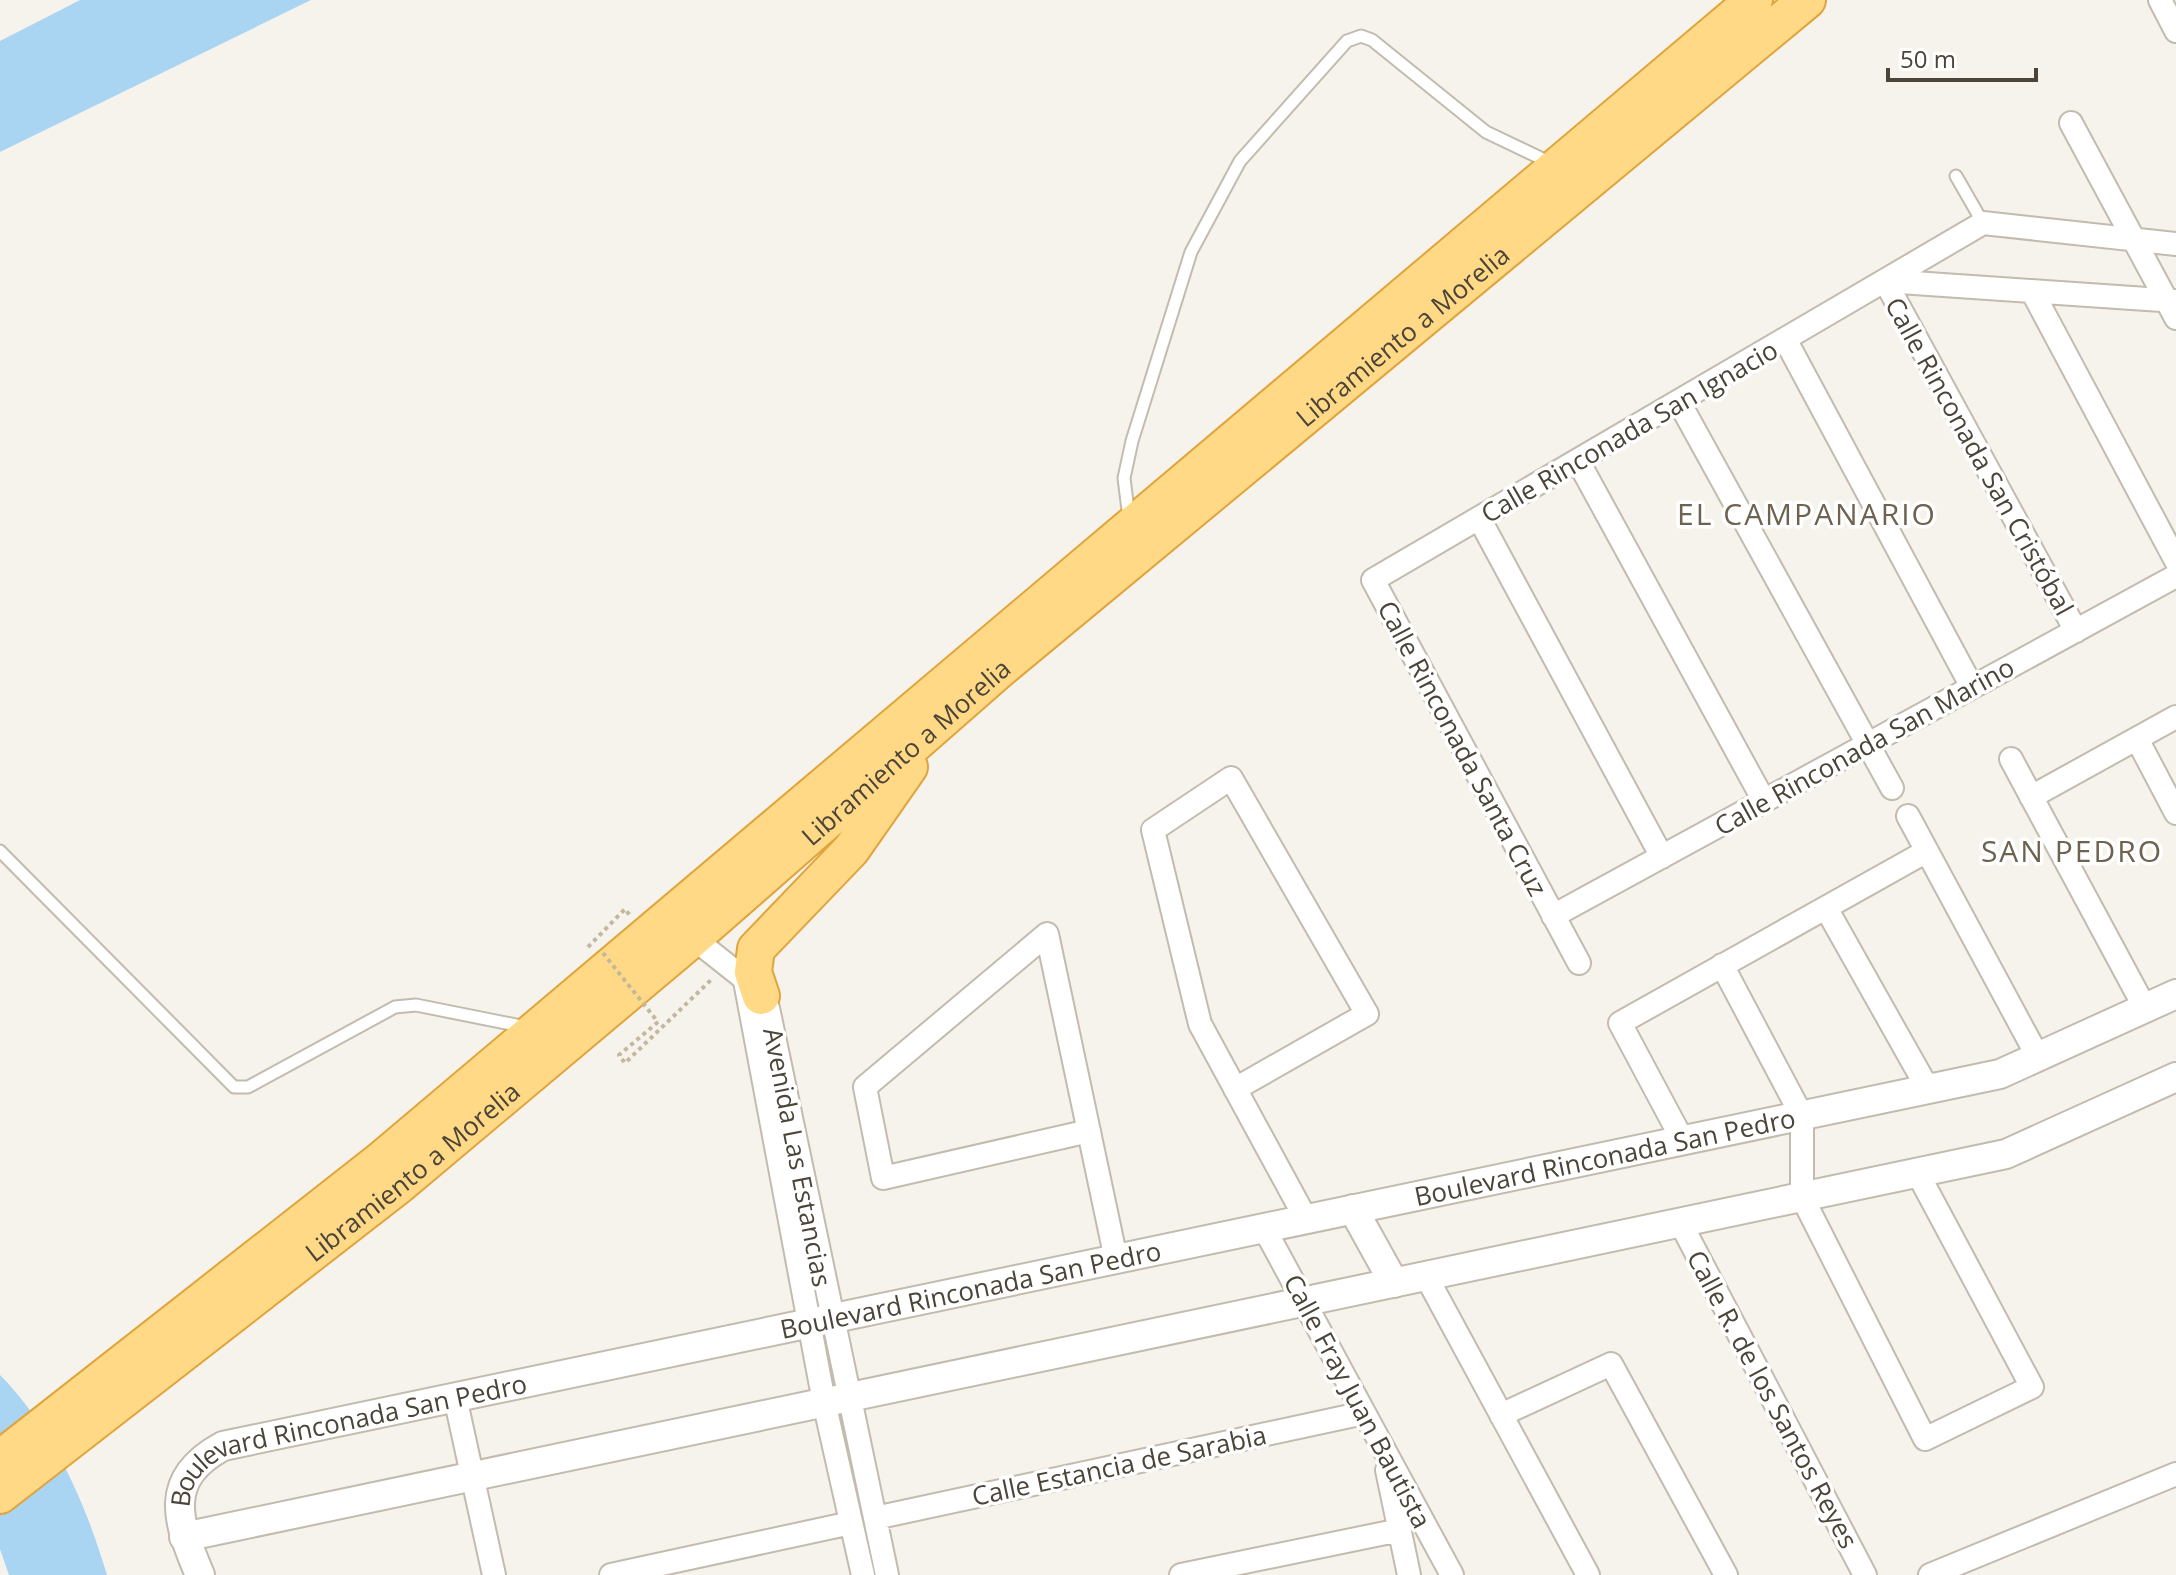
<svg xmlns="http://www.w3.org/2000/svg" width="2176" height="1575" font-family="'Open Sans',sans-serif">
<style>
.water{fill:#a9d4f2}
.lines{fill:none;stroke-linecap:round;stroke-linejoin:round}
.service-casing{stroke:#c2bbae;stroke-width:15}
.minor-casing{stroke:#c2bbae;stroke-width:26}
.tertiary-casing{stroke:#c2bbae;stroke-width:32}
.trunk-casing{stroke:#e0a43c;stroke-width:40}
.path{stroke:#c4b79f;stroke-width:4;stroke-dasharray:4 4;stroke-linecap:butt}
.service{stroke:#fff;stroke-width:11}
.minor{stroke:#fff;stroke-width:22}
.tertiary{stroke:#fff;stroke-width:28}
.trunk{stroke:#ffd985;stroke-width:36}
.path-bridge{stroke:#c4b79f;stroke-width:4;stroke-dasharray:4 4;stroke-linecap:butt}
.labels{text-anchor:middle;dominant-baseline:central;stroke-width:7;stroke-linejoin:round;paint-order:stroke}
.street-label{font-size:26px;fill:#4b4439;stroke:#fff}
.quarter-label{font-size:30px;letter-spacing:2px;fill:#6e6250;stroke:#fff}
</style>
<rect width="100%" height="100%" fill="#f6f3ec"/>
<path class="water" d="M80,0h231l-311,152v-111z
M0,1375c54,55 85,127 107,200h-98l-9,-26z"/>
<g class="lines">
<g class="service-casing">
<path id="service" d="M1956,176l27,47
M1129,518l-5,-40 8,-37 59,-189 49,-91 107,-120 14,-5 11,4 114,92 67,32
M0,851l234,236h14l147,-80 21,-2 110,22"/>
</g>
<g class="minor-casing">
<path id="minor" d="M2160,0l16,31
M2071,123l105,195
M1885,281l191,350
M1885,281l291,20
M2032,291l144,270
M1785,339l187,348
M1679,402l213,386
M1578,461l186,340
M1479,518l183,339
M2137,739l39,74
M2011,759l134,249
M2031,797l145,-80
M1908,816l130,241
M1826,908l102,181
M1553,916l623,-340
M693,938l48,38 27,32 119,567
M1579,963l-206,-383 610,-357 193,21
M1722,965l80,151v81l123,242 107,-52 -115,-215
M745,981l79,421 39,173
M1235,1089l132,-75 -136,-236 -78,52 47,194 106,195
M1089,1131l-206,47 -18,-91 182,-153 69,325
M1683,1141l-63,-118 307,-172
M1680,1222l185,353
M1264,1228l188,347
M1426,1276l162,299
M455,1397l39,178
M1501,1415l110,-51 115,211
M1387,1470l22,105
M875,1518l489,-105
M611,1575l240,-52
M1181,1575l219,-45
M1930,1575l246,-101"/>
</g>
<g class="tertiary-casing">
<g id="tertiary">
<path d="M1353,1209l41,74"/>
<path d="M184,1537l1822,-383 170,-77"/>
<path id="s1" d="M200,1575c-23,-54 -38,-96 23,-129l1777,-372 176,-80"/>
</g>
</g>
<g class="trunk-casing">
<g id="trunk">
<path d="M761,996l-8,-24 3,-23 95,-99 58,-83"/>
<path d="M0,1459l380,-298 1374,-1161"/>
<path id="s2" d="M0,1495l399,-310 294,-247 307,-269 807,-669"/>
</g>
</g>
<path class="path" d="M588,947l37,-38 6,8
M658,1022l-39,33 6,8 88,-85"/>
<use href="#service" class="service"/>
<use href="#minor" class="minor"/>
<use href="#tertiary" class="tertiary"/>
<use href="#trunk" class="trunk"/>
<path class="path-bridge" d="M603,953l55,69"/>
</g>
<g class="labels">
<g class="street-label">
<text stroke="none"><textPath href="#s2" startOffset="1820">Libramiento a Morelia</textPath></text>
<text transform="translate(1629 431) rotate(-30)">Calle Rinconada San Ignacio</text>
<text transform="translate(1980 456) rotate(61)">Calle Rinconada San Cristóbal</text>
<text transform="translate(1864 746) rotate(-29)">Calle Rinconada San Marino</text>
<text transform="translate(1463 748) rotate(62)">Calle Rinconada Santa Cruz</text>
<text stroke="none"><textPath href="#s2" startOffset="1172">Libramiento a Morelia</textPath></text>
<text transform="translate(798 1157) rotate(79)">Avenida Las Estancias</text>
<text stroke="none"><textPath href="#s1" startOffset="1562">Boulevard Rinconada San Pedro</textPath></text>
<text stroke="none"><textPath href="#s2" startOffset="524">Libramiento a Morelia</textPath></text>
<text stroke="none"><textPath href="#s1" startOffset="914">Boulevard Rinconada San Pedro</textPath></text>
<text transform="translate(1773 1399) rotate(62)">Calle R. de los Santos Reyes</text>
<text transform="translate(1358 1401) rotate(62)">Calle Fray Juan Bautista</text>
<text stroke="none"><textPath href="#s1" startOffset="266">Boulevard Rinconada San Pedro</textPath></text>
<text transform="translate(1119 1465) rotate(-12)">Calle Estancia de Sarabia</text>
</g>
<g class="quarter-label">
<text x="1807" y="513">EL CAMPANARIO</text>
<text x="2072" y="850">SAN PEDRO</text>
</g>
</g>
<path d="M1888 68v12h148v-12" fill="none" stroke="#4b4439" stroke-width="4"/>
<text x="1900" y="68" font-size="24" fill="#4b4439" stroke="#ffffff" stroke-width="6" paint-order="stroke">50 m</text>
</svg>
